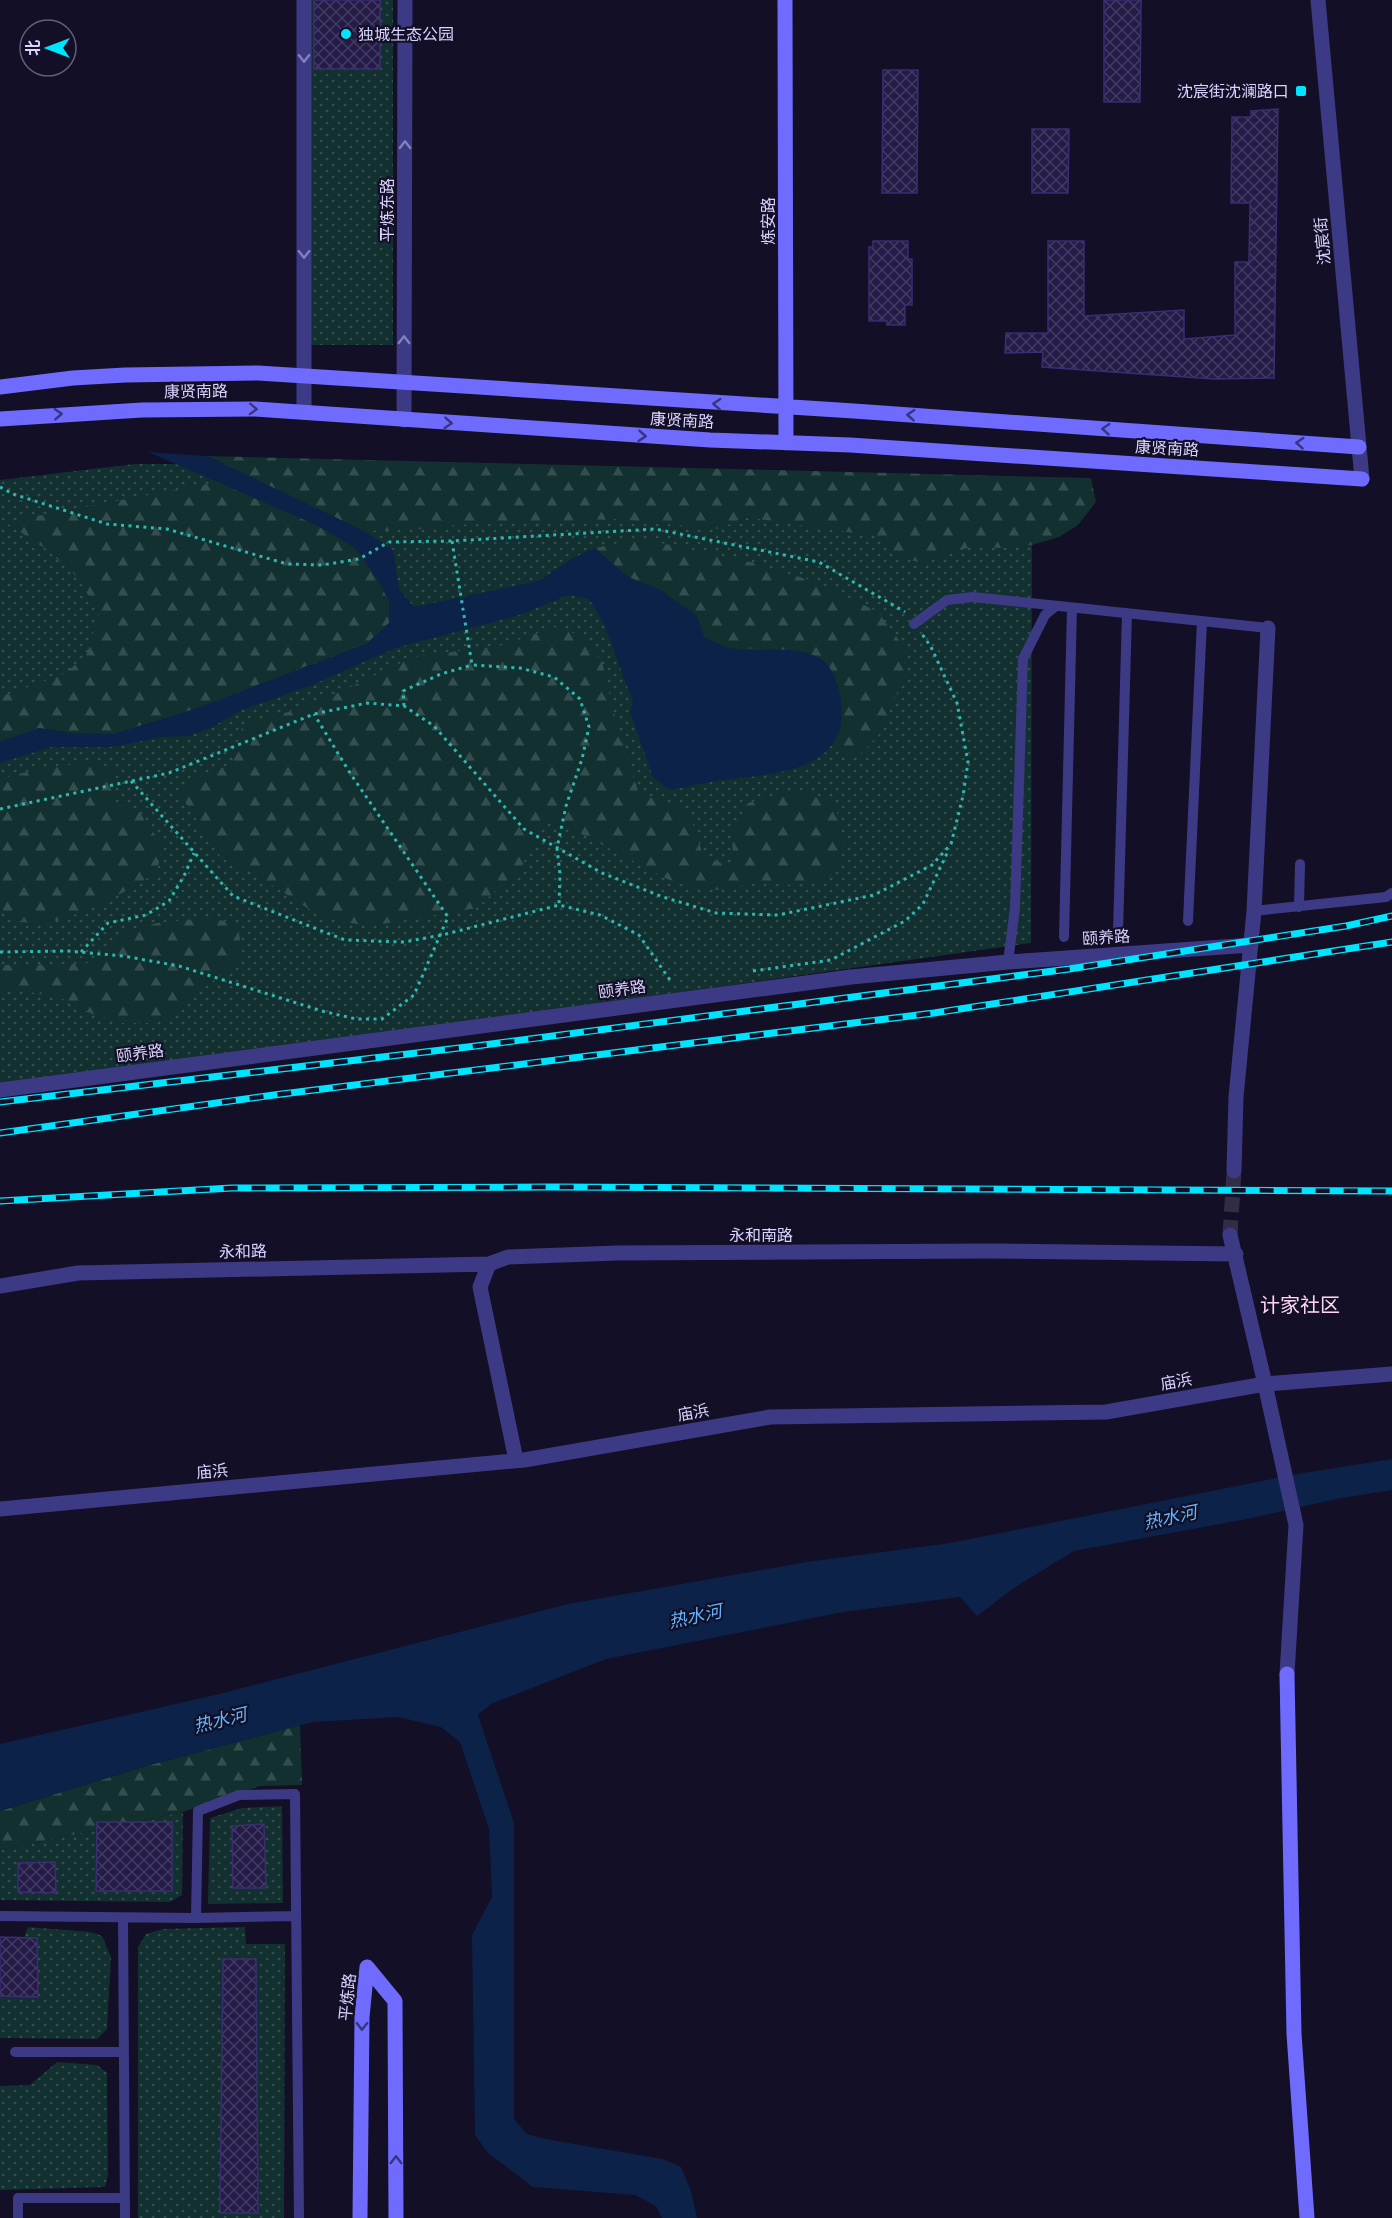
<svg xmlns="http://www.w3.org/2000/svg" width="1392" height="2218" font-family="'Titillium Web','Noto Sans SC',sans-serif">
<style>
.grass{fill:url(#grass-dots)}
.forest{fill:url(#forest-firs)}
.water{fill:#0c2248}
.building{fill:url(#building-cross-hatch);stroke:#3b2d73;stroke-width:1.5}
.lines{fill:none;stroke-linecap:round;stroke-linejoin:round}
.street-tunnel{stroke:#312d47;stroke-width:15;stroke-dasharray:15 8;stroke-linecap:butt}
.path{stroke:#2fb8b0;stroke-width:3;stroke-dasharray:3 4.5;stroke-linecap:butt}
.lane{stroke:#3d3a85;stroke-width:10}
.street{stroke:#3d3a85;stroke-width:15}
.secondary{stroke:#6f6bff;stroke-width:15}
.rail-casing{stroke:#00e5ff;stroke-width:7}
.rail{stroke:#130f26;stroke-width:4.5;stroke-dasharray:14;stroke-linecap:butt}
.oneway{stroke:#837fbc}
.oneway2{stroke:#38347d}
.poi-dot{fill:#00e5ff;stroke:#130f26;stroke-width:2}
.labels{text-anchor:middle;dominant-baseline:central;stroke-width:4.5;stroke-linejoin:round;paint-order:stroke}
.poi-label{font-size:16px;fill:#d9d4ff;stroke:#130f26;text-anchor:start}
.street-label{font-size:16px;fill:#d9d4ff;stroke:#130f26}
.water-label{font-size:18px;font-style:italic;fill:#62b6ff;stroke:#130f26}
.quarter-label{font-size:20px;fill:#ffd6f0;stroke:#130f26}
</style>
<defs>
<pattern id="grass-dots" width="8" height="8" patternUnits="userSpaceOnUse" patternTransform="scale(1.5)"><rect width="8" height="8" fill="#12302f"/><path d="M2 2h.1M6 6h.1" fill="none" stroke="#344d4e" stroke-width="1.8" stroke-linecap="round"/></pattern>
<pattern id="forest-firs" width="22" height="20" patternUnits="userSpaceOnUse" patternTransform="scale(1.5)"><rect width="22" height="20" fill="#12302f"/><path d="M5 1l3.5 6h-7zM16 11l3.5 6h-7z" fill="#344d4e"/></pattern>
<pattern id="building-cross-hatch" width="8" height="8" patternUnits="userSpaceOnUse" patternTransform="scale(1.5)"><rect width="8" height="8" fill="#241b47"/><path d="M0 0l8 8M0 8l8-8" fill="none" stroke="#433b63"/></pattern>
</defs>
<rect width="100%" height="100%" fill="#130f26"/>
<path class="grass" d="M307,0h86v345h-86z
M135,464h148l137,38 612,29 -1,412 -867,122 -164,26v-611z
M282,1806l1,97 -75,1 2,-86 32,-10z
M183,1812l-1,83 -12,7 -170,-2v-50z
M28,1927l63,5 11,4 9,21 -4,72 -10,10 -97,-1v-58l20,-32z
M245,1927l1,17h39l-1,274h-146v-271l8,-13 17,-5z
M57,2062l40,3 10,8 1,102 -3,12 -105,3v-104l30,-1z"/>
<path class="forest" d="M207,456l884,22 5,24 -18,23 -19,12 -27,8 -32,3 -27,-2 -52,17 -22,-7 -24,-20 -130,-19 -25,12 -104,-10 -161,6 -32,4 -59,2z
M217,482l97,42 40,24 18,23 17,30v22l-21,19 -170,66 -85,26 -42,-1 -32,-5 -39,14v-45l64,-23 22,-18 13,-43 -22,-36 -31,-28 -41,-27z
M628,541h23l103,22 65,20 59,29 26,35v30l-24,56 -19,21 -14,6 -13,-17 6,-13 2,-28 -8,-29 -18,-17 -27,-6 -60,-2 -25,-11 -45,-48 -31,-12 -33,-29z
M554,627l26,8 22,27 10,44 27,88 49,15 16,49 29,8 -1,-37 16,-26 44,-13 37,9 10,17 6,33 -16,29 -35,7 -38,-2 -39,7 -42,-7 -97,-51 -33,-12 -25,50 -44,38 -105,18 -27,-4 -29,-9 -64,-42 -15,-3 -16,-12 -40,-62 22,-19 30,-11 11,-40 45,-12 48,-18 77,-37 91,-12z
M89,762l26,6 -2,36 25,5 24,37 -5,26c-31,20 -97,58 -134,50 -7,-1 -14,-8 -20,-12l-3,2v-133l34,-9z
M206,918l31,5 6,33 -75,62 -20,5h-27l-31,-10 -29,-15 -37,-7 -24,1v-27l86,-1 42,-32 29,-9z
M300,1725l2,60 -42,1 -77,26 -183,38v-39l146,-45z"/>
<path class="water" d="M148,452l59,4 157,75 29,19 6,39 15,18 125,-26 32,-22 24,-11 33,29 31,12 38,27 7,21c8,3 17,9 25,11 27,6 59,-4 86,8 17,7 24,28 26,45 10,71 -69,73 -118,79 -18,2 -36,7 -54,10l-16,-13 -23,-65 3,-10 -29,-78 -15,-25 -21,-4 -49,20 -124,33 -83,37 -73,26 -28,17 -23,8 -27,1 -49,10h-61l-51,16v-21l39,-14 32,5 42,1 85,-26 170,-65 21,-20v-23l-17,-29 -18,-24 -40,-23z
M1392,1459v31l-56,9 -84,19 -178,33 -59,36 -38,29 -17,-19 -117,15 -237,47 -115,45 -13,11 36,108v296l13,15 18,5 118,20 18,8 10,24 6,27h-35l-6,-12 -21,-11 -102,-8 -45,-34 -13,-18 -3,-200 20,-38 -3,-68 -29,-87 -19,-15 -43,-10 -85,5 -167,44 -146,45v-67l215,-49 353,-91 239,-42 143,-19 347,-69z"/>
<path class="building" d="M314,0h66v69h-66z
M1104,0h37l-1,102h-36z
M883,70h35l-1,123h-35z
M1278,109l-4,269 -60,1 -172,-12 1,-15 -38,1 1,-20h42v-92h36v75l100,-6v29l51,-4v-73h14l1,-59h-19l1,-86h19v-6z
M1032,129h37l-1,64h-36z
M873,241h35v18h4v46h-7v20h-18v-4h-18v-74h4z
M97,1822h75v69h-76z
M264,1824l2,64h-33l-1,-62z
M55,1862l1,31 -38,-1v-29z
M0,1937l37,1 1,59 -38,-1z
M223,1959h33l2,254h-38z"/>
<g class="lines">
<path class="street-tunnel" d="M1230,1235l4,-64"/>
<path class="path" d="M0,487l13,7 94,30 60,5 120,35 35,1 37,-6 30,-17 63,-1 203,-12 164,33 86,50
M452,541l20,124 48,3 34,9 26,22 9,28 -7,32 -16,47 -9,42 3,27 -1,30
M404,706l-1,-15 38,-17 31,-9
M131,781l102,115 112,44 59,2 38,-7 117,-30 41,10 39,20 33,48
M0,809l169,-36 145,-59 53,-11 37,3 30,20 90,103 78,44 61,24 53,16 62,2 96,-20 58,-30 19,-21 12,-48 5,-34 -11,-59 -26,-56 -9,-13
M0,952l68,-1 55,5 56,10 143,45 34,8h26l32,-24 34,-78 -98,-144 -36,-59
M81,952l27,-29 38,-8 23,-14 15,-25 10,-23
M753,971l78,-11 74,-39 18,-17 26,-55"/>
<path class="lane" d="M914,624l33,-24 26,-3 295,31
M1299,907l1,-43
M1254,911l132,-14 6,-4
M1188,921l14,-300
M1118,932l9,-319
M1064,937l8,-329
M1008,962l7,-54 8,-249 22,-44 11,-9
M0,1916l196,2 100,-2
M123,1918l2,300
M196,1918l2,-107 41,-16 56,-1 4,424
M15,2052h109
M18,2218v-20h107"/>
<path class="street" d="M304,0v412
M1318,0l44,479
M404,420l1,-420
M0,1090l851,-113 157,-15 243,-17
M1234,1171l2,-74 18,-186 14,-283
M1230,1235l35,149 31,141 -9,149
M0,1286l78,-13 411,-9
M516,1460l-36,-173 9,-23 19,-7 109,-4 372,-2 247,3
M0,1509l524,-49 246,-43 336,-5 159,-28 127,-10"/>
<path class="secondary" d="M785,0l1,443
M0,387l73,-9 52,-3 133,-2 596,38 505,36
M0,419l142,-9 113,-1 455,31 140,5 512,34
M1287,1674l7,360 13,184
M367,1967l28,34 1,217
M360,2218l2,-201 5,-50"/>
<g class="rail-casing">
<path id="rail" d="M0,1102l476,-56 593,-77 277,-43 46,-10
M0,1133l274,-38 660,-82 458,-71
M0,1201l232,-13 319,-1 841,4"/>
</g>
<use href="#rail" class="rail"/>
</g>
<defs><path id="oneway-chevron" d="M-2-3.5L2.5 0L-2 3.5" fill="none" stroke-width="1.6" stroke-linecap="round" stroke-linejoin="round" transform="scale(1.5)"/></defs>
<g class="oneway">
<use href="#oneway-chevron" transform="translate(304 58) rotate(90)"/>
<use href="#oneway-chevron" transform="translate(405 145) rotate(-90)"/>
<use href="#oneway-chevron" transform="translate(304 254) rotate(90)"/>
<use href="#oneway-chevron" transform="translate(404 340) rotate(-90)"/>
</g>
<g class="oneway2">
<use href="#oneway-chevron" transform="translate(717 404) rotate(-177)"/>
<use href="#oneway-chevron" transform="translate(253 409) rotate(2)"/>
<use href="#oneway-chevron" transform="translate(58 414) rotate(-4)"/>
<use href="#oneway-chevron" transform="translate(911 415) rotate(-176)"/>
<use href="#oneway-chevron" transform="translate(448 423) rotate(4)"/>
<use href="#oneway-chevron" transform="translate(1106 429) rotate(-176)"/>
<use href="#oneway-chevron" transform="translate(642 436) rotate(4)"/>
<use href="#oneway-chevron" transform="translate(1300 443) rotate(-176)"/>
<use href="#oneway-chevron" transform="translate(362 2026) rotate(91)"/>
<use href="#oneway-chevron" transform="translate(396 2160) rotate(-90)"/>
</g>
<g class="poi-dot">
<circle cx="346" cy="34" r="6"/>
<rect x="1295" y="85" width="12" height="12" rx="3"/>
</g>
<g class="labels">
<g class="poi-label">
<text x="358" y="34">独城生态公园</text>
<text x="1289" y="91" text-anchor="end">沈宸街沈澜路口</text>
</g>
<g class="street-label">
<text transform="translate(387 210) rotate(-90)">平炼东路</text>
<text transform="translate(768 221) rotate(-90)">炼安路</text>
<text transform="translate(1322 241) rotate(-95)">沈宸街</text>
<text transform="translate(196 391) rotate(-1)">康贤南路</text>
<text transform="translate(682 420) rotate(3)">康贤南路</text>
<text transform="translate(1167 448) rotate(3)">康贤南路</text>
<text transform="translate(1106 937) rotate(-4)">颐养路</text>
<text transform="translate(622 989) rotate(-8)">颐养路</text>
<text transform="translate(140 1053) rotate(-8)">颐养路</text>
<text x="761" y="1235">永和南路</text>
<text transform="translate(243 1251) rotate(-1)">永和路</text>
<text transform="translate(1176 1381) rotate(-10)">庙浜</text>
<text transform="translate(693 1412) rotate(-10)">庙浜</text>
<text transform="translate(212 1471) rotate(-5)">庙浜</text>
<text transform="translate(347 1997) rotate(-84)">平炼路</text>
</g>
<g class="water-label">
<text transform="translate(1170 1517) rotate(-12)">热水河</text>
<text transform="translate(695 1616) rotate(-12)">热水河</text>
<text transform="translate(220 1720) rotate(-14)">热水河</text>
</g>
<g class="quarter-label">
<text x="1300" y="1304">计家社区</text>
</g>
</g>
<g transform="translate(48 48) rotate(270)"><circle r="28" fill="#130f26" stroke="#625e7d" stroke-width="1.5"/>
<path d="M0-4.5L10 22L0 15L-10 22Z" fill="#00e5ff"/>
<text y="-9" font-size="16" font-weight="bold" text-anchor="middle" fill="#d9d4ff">北</text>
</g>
</svg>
